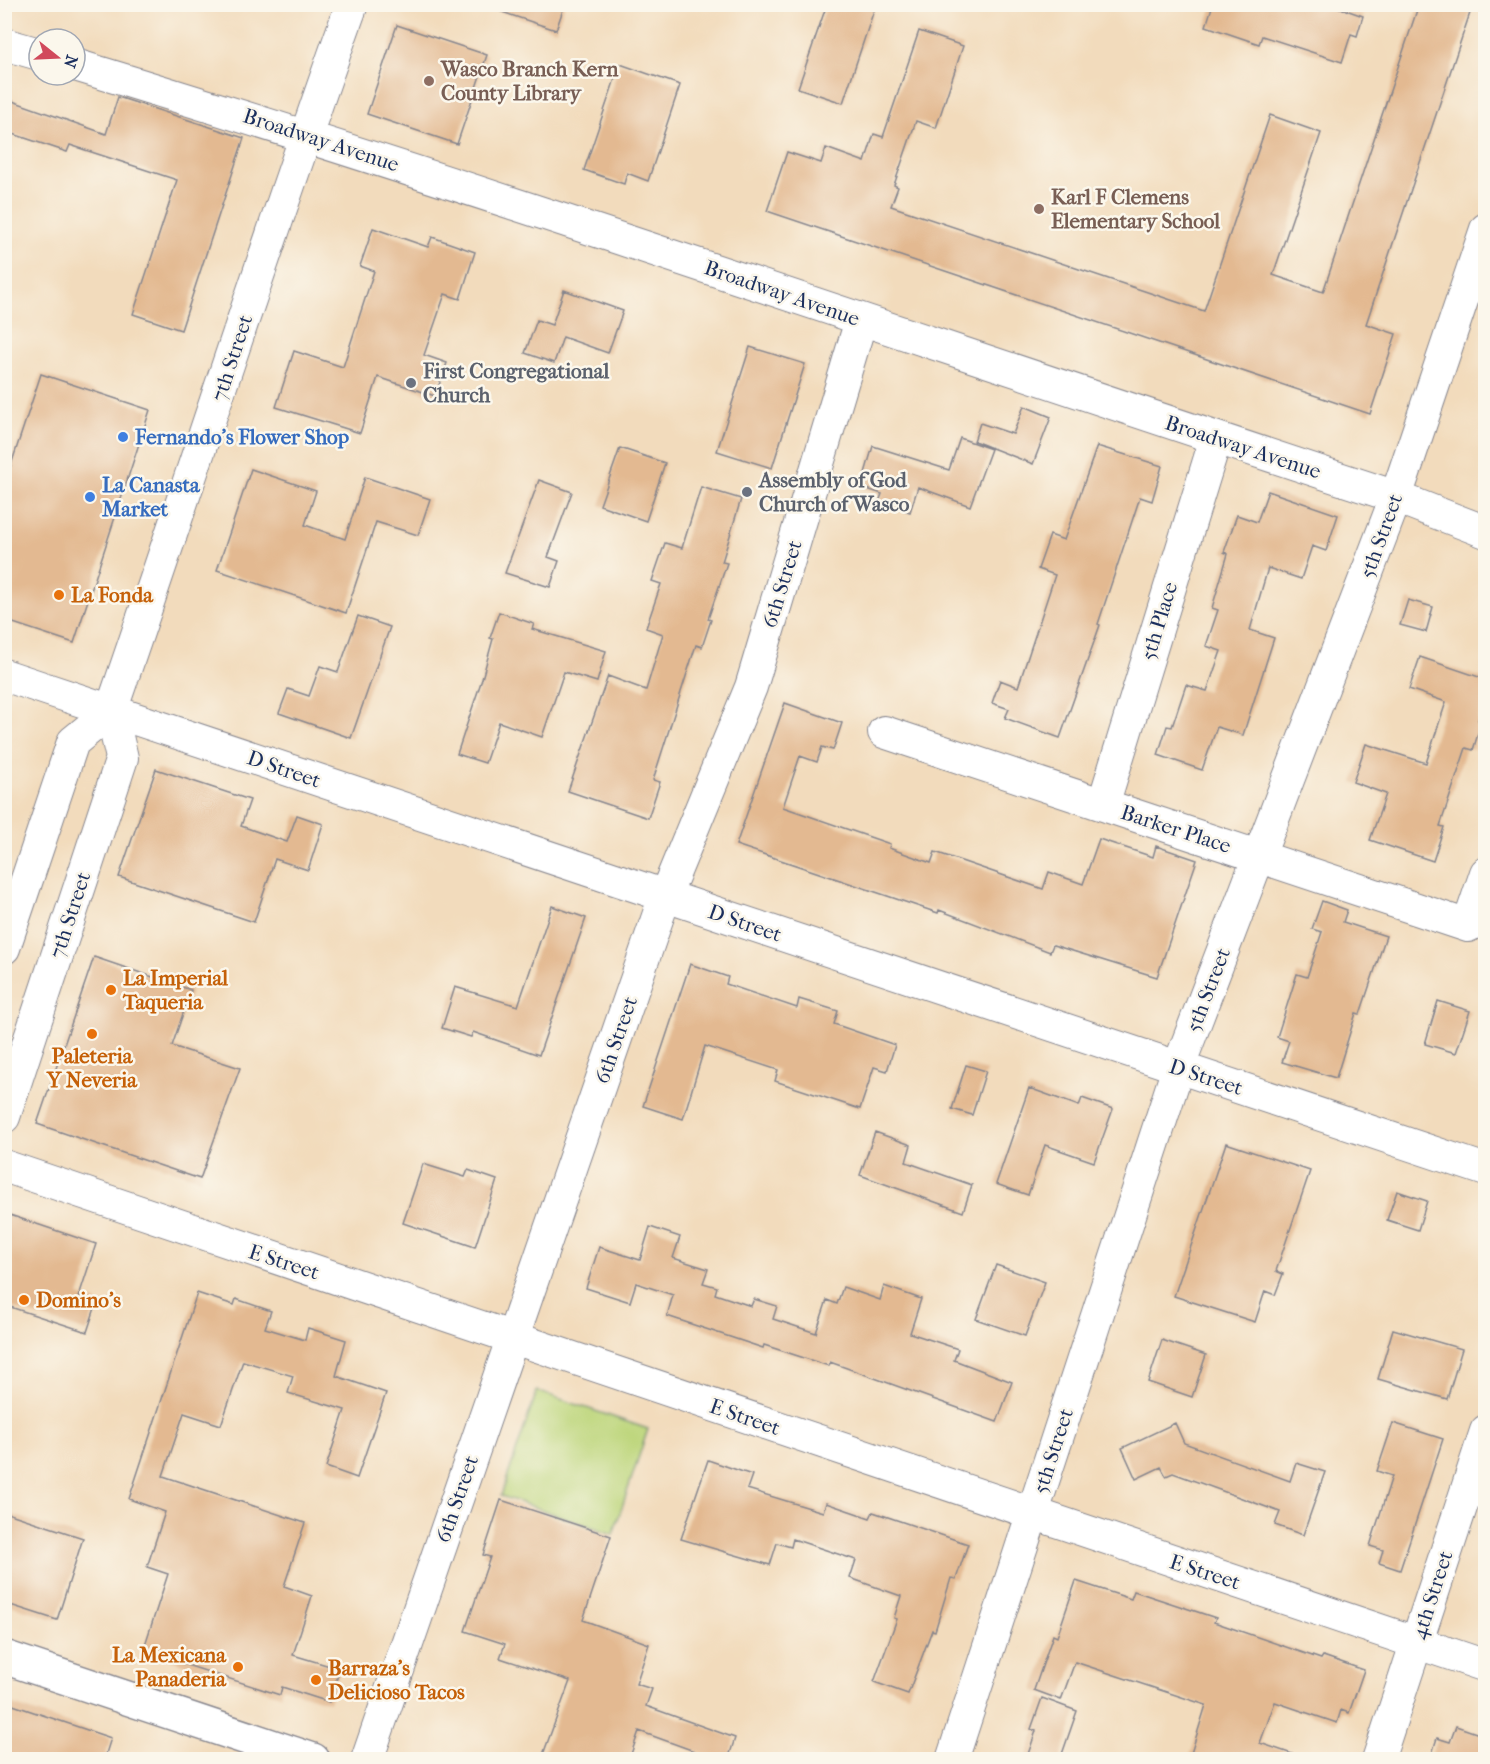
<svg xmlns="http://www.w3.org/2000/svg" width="1490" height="1764" font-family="'IM FELL French Canon',serif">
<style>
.green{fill:#bdd67b;stroke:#6c826c;stroke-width:1.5}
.building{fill:#e3b991}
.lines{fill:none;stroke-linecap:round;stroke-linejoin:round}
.minor-casing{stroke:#86858d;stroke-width:34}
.major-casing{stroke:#86858d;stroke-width:36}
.minor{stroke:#fff;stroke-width:32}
.major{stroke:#fff;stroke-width:33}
.education-dot{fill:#8d6e63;stroke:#fbf7ec;stroke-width:2}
.worship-dot{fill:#6b7280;stroke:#fbf7ec;stroke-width:2}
.shop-dot{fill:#3f7fe0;stroke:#fbf7ec;stroke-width:2}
.food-dot{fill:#e8710a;stroke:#fbf7ec;stroke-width:2}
.labels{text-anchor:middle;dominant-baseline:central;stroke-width:5;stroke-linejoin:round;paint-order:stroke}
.education-label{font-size:21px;font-weight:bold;fill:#785e54;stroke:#fbf7ec;text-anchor:start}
.street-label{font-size:21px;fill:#1b2f5e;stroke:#fbf7ec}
.worship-label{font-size:21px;font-weight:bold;fill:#5b616d;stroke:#fbf7ec;text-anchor:start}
.shop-label{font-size:21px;font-weight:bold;fill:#366cbe;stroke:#fbf7ec;text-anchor:start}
.food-label{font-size:21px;font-weight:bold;fill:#c56008;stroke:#fbf7ec;text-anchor:start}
</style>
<rect width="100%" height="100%" fill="#fbf7ec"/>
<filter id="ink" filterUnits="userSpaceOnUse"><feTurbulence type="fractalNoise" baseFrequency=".0167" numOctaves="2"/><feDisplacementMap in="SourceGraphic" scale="12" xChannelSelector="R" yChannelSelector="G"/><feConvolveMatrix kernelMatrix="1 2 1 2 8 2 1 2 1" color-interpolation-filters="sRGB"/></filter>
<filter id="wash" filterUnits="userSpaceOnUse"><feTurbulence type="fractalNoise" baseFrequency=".008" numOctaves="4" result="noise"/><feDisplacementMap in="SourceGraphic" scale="24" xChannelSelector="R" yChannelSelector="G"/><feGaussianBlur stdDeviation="1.35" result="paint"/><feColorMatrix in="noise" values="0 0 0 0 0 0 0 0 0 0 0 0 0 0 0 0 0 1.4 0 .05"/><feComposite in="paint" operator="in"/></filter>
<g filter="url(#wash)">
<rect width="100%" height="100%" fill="#f2dbbc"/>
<path class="green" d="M537,1391l111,38 -35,105 -112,-38z"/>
<g id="blocks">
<path class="building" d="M491,4h74l-9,26 -66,-22z
M827,4h49l-33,99 -45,-15z
M1213,4h116l34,12 -6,20 -6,-2 -9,28 -80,-26 -3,8 -53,-18z
M1419,4h54l-107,320 30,10 -26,80 -603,-203 20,-59 34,11 5,-15 39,14 9,-28 9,3 36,-106 44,15 -27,82 -20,-7 -22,64 4,2 -7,19 313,105 66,-196 51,18 -48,142 50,17z
M397,25l90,30 -30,89 -90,-30z
M620,64l60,21 -32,96 -21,-8 -3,11 -40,-14z
M118,97l126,41 -63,192 -48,-16 44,-134 -107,-35 -3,7 -63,-21v-33l102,36z
M373,228l55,19 4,-10 43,15 -15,47 -15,-5 -21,61 23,8 -12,33 -57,-19 -18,56 -84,-26 18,-56 49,16 31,-96 -14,-5z
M564,290l59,21 -15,42 -45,-16 -9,26 -29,-10 12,-33 15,5z
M750,347l55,17 -33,104 -55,-17z
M41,374l109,36 -76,233 -70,-23v-134z
M1024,406l27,11 -18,47 -59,-23 6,-18 33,11z
M960,438l31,11 -21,57 -52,-19 -8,25 -31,-10 3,-8 -21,-7 12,-41 76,24z
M1097,446l65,20 -10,35 -12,-4 -42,127 2,1 -40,113 -55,-20 4,-9 -17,-6 8,-23 18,7 37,-112 -17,-6 12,-34 14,5z
M620,448l45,15 -19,58 -46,-16z
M251,469l65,22 -11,34 40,14 20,-62 65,22 -12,36 -42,-13 -30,91 -129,-43z
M539,480l33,12 -24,65 11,4 -9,26 -45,-14z
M701,487l40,12 -19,63 5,1 -19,56 3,1 -9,27 -6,-2 -43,135 7,2 -12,36 -80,-27 40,-115 38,14 17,-56 -17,-6 15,-44 -9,-3 13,-38 17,5z
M1268,491l70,24 -12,36 -14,-5 -11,33 -33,-11 -18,62 24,8 -31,97 -26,-8 -15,43 -44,-15 9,-29 5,1 14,-42 21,6 14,-40 -15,-5 12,-36 -6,-2 16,-54 -4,-2 13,-37 20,7z
M1408,600l25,7 -7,25 -26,-7z
M499,612l35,12 -2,5 74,22 -9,31 -33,-10 -22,65 -43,-15 -14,41 -28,-9 25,-75 11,-40 -3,-1z
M358,616l32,11 -39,111 -72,-25 9,-24 21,7 11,-30 18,6z
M1420,657l65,22v20l-7,21 4,1 -9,29 -7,-2 -26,78 4,1 -11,34 -63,-21 16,-46 -33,-12 13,-38 60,19 20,-61 -37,-13z
M785,703l57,20 -9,27 -11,-3 -5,15 -17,-6 -17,51 107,37 -1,4 42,15 4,-11 108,37 6,-17 34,12 16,-45 54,18 3,-11 41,14 -40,117 -104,-32 -3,7 -111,-42 -1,3 -202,-68z
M156,769l94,31 -9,26 46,16 10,-27 26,9 -15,46 -33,-11 -21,63 -135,-45z
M1322,901l25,9 -4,12 43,14 -26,78 -4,-1 -20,65 -54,-16 7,-21 -12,-4 20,-63 10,3 15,-45 -10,-3z
M552,906l34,12 -47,137 -66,-23 -2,5 -29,-9 13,-41 63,19z
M94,957l97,33 -19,56 68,22 -40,111 -163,-55z
M690,964l38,13 -2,7 71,24 2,-9 39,12 -4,13 61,21 -8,26 -13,-4 -14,42 -85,-28 3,-11 -73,-24 -22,73 -40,-13z
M1438,1001l32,10 -14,42 -31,-9z
M966,1065l20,6 -14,44 -20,-6z
M1029,1088l50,18 3,-8 31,11 -19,53 -49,-17 -17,50 -32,-11z
M875,1132l36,13 -5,17 66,23 -9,27 -103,-37z
M1226,1143l84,28 -34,100 7,3 -8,21 -10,-4 -10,31 -81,-26z
M423,1164l42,13 3,-7 29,10 -22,67 -72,-24z
M1397,1191l30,10 -9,29 -31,-10z
M4,1213l92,31 -17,52 18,6 -10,30 -83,-27z
M650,1227l30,10 -7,21 35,11 -5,14 14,4 -2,7 36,12 3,-7 23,7 -4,13 43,14 11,-33 10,4 6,-17 37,13 4,-14 37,13 -11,34 48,16 -4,11 58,22 -15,40 -167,-60 -1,4 -65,-21 -1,3 -96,-32 6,-21 -37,-12 -6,19 -44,-14 13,-41 41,13z
M996,1265l49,17 -20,54 -49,-17z
M197,1293l37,12 2,-6 35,12 -6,17 40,12 3,-12 38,12 -10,36 50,17 -29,85 -31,-11 19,-57 -57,-17 5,-17 -50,-15 -22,64 -37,-12 -21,63 142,47 -21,63 28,10 -19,59 47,14 -11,33 -47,-15 -2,8 -137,-44 25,-77 -21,-7 18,-55 -36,-13z
M1393,1329l69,20 -15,50 -69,-20z
M1162,1340l44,15 -14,42 -44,-15z
M1175,1423l9,20 106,38 6,-18 29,9 -22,63 -28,-10 5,-13 -107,-39 -7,3 -5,-9 -25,12 -14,-31z
M1393,1423l50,16 -43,131 -21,-7 4,-13 -13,-4 22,-70 -15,-5z
M708,1460l44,15 -5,14 76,23 3,-9 44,15 3,-6 95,32 -12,35 -5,-1 -16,53 -3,-1 -24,64 -34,-12 23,-63 -3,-1 7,-22 -51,-18 6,-18 -63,-21 -2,8 -14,-4 -7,22 -89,-26z
M501,1500l110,36 -28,84 66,24 -13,40 16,5 -6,17 89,32 -7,22h-9l-80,-29 -10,29h-88l29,-79 -70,-23 5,-14 -40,-13 25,-74 -7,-2z
M4,1512l79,26 -26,82 -53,-17z
M1076,1581l55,18 3,-8 82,27 -2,4 107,37 2,-3 41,14 -15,43 -8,-3 -4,13 -62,-21 -15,41 38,13 -1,4h-108l17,-55 -131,-43 -14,38 -27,-10 19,-55 4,2z
M1042,1698l35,13 -17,49h-34l10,-29 -5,-2z
M4,1702l107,36 -7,22h-100z
M1456,1726l29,10v24h-55l7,-22 13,4z"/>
</g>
</g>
<g filter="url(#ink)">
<use href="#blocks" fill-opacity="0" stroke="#86858d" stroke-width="1.5"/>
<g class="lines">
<g class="minor-casing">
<path id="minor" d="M4,44l35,10
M75,65c443,134 880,288 1321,432l90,35
M4,675l1482,495
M884,732l584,194 18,-53
M1103,805l113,-367
M4,948l69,-206 38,-31
M4,1117l118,-359 -11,-47c81,-235 157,-472 241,-707
M4,1166l1482,500
M367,1760l298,-864 86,-209 110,-367
M952,1760l226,-692 218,-571 90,-268
M1378,1760l108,-329"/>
</g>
<g class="major-casing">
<path id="major" d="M4,1657l309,103"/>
</g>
<use href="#minor" class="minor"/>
<use href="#major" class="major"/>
</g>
</g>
<g class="education-dot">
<circle cx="429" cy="81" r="6"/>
<circle cx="1039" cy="209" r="6"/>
</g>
<g class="worship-dot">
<circle cx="411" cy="383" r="6"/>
<circle cx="747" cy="492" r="6"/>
</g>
<g class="shop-dot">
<circle cx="123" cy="437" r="6"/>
<circle cx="90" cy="497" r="6"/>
</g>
<g class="food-dot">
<circle cx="59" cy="595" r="6"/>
<circle cx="111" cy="990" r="6"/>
<circle cx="92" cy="1034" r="6"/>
<circle cx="24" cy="1300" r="6"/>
<circle cx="238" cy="1667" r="6"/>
<circle cx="316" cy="1680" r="6"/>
</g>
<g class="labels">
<g class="education-label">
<text x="441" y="69">Wasco Branch Kern<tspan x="441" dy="24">County Library</tspan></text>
<text x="1051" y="197">Karl F Clemens<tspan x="1051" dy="24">Elementary School</tspan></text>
</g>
<g class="street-label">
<text transform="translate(321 140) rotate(18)">Broadway Avenue</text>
<text transform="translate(782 293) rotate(19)">Broadway Avenue</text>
<text transform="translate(232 358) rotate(-72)">7th Street</text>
<text transform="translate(1243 447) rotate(18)">Broadway Avenue</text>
<text transform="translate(1381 536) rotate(-70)">5th Street</text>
<text transform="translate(782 584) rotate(-73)">6th Street</text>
<text transform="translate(1159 621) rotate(-73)">5th Place</text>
<text transform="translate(284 769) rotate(19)">D Street</text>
<text transform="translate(1176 829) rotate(18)">Barker Place</text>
<text transform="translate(70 915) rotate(-72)">7th Street</text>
<text transform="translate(745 923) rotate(19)">D Street</text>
<text transform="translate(1208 990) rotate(-69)">5th Street</text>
<text transform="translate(616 1040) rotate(-71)">6th Street</text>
<text transform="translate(1206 1077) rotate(18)">D Street</text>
<text transform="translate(284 1262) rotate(18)">E Street</text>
<text transform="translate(745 1417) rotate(19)">E Street</text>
<text transform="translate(1053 1451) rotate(-72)">5th Street</text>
<text transform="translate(457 1499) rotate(-71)">6th Street</text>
<text transform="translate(1205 1572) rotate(18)">E Street</text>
<text transform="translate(1432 1595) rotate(-72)">4th Street</text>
</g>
<g class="worship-label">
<text x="423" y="371">First Congregational<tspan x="423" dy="24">Church</tspan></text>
<text x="759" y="480">Assembly of God<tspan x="759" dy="24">Church of Wasco</tspan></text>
</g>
<g class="shop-label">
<text x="135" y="437">Fernando's Flower Shop</text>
<text x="102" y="485">La Canasta<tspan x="102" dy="24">Market</tspan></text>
</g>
<g class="food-label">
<text x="71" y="595">La Fonda</text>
<text x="123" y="978">La Imperial<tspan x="123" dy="24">Taqueria</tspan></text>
<text x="92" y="1056" text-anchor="middle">Paleteria<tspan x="92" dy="24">Y Neveria</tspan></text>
<text x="36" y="1300">Domino's</text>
<text x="226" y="1655" text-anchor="end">La Mexicana<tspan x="226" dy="24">Panaderia</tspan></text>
<text x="328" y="1668">Barraza's<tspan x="328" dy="24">Delicioso Tacos</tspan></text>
</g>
</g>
<rect width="1490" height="1764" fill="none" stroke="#fbf7ec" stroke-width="24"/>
<g transform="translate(57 57) rotate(108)"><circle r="28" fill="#fbf7ec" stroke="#a1a7b3" stroke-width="1.5"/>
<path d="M0-4.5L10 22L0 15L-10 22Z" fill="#d1495b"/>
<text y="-9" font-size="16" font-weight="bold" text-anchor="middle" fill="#1b2f5e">N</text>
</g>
</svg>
